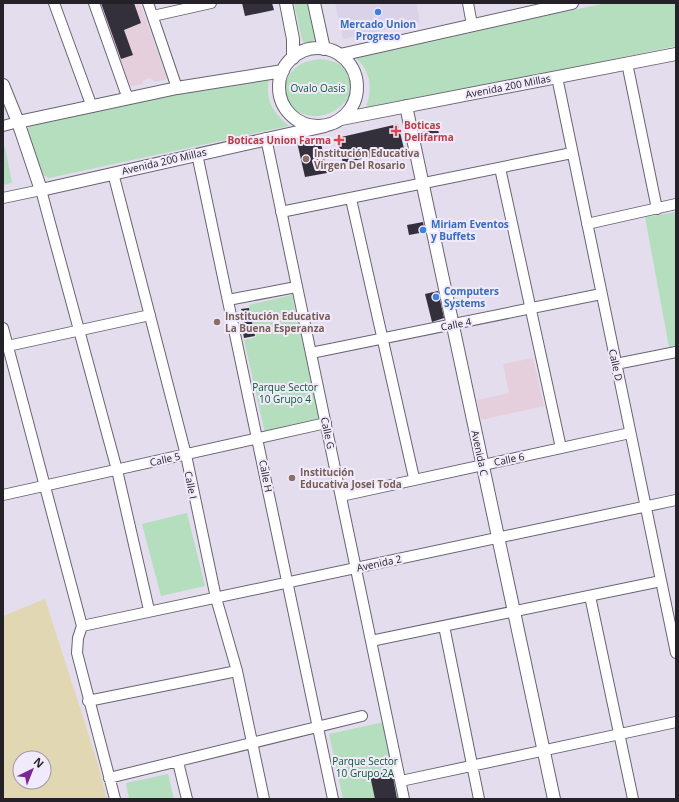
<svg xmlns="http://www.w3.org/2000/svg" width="679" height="802" font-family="'Open Sans',sans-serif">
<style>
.built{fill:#dad2e9}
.education{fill:#e5cfdc}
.green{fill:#b5debf}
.sand{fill:#e1d7b2;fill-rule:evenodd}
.building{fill:#332f3b}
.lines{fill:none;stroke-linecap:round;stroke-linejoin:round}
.minor-casing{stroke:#696472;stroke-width:12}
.tertiary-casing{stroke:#696472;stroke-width:14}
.minor{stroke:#fff;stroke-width:10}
.tertiary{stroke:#fff;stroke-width:12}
.shop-dot{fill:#3f7fe0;stroke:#f0eafb;stroke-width:1.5}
.health-dot{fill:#e0444e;stroke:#f0eafb;stroke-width:1.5}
.education-dot{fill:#8d6e63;stroke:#f0eafb;stroke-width:1.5}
.labels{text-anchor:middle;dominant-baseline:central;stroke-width:4;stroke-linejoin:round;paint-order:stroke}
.shop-label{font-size:10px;font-weight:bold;fill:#366cbe;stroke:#f0eafb;text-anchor:start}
.street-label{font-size:10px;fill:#242228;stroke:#f0eafb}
.park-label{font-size:10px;fill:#09592d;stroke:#f0eafb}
.health-label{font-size:10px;font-weight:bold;fill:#be3a42;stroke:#f0eafb;text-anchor:start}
.education-label{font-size:10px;font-weight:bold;fill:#785e54;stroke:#f0eafb;text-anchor:start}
</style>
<rect width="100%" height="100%" fill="#e3dded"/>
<path class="built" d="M335,3h81l4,19 -77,17z"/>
<path class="education" d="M98,3h42l27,76 -12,3 -5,-4 -6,2 -2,4 -14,3z
M533,358l11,48 -63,14 -4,-20 32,-7 -6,-29z"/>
<path class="green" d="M294,3h15l8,34 -6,6h-7l-2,-3z
M607,3h69v43l-312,66c9,-20 9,-43 -12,-56z
M321,59c66,9 15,76 -24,52 -19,-13 -15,-35 4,-47 6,-3 13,-4 20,-5z
M270,74c-6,24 1,37 19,52l-240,52 -6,-3 -18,-38 1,-7 4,-4z
M5,147l7,36 -9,2v-37z
M676,212v134l-7,1 -24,-130z
M292,295l28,126 -55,12 -21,-93 12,-3 -7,-32z
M187,513l18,73 -44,10 -19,-72z
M384,722l16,77h-57l-14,-65z
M168,774l6,25h-45l-3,-16z"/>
<path class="sand" d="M45,599l52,162 10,38h-104v-183zM20,758h24v24h-24z"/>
<path class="building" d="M101,3h33l7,20 -17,7 9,25 -12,4z
M242,3h30l2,7 -29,6z
M398,124l7,29 -33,6 -1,-2 -28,6 -6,-25z
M438,129l2,10 -16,3 -2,-10z
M320,138l7,35 -22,4 -8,-35z
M423,222l2,10 -16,3 -2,-10z
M438,291l6,27 -12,4 -7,-28z
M249,308l6,28 -11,2 -3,-17 3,-1 -3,-11z
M392,771l5,28h-22l-5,-24z"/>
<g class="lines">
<g class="minor-casing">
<path id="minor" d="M54,3l38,104
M94,3l34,96
M148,3l29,85
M468,3l4,22
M153,16l58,-13
M627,63l30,146
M557,77l119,576
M3,126l15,-4
M266,138l138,661
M197,154l136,645
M500,168l61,280
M113,173l73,282 30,143 21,73 27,128
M3,198l38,-8 76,280 32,140
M351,199l63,279
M281,212l291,-59
M587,224l89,-20
M228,300l68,-13
M3,328l79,298 -4,12 -1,15 38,146
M3,347l147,-32
M311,353l290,-59
M616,364l60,-12
M3,495l323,-72
M341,496l289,-63
M590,596l43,203
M82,626l594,-126
M444,626l35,173
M371,641l290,-60
M88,701l149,-30
M178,762l9,37
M109,778l253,-62
M401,781l275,-59"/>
</g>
<g class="tertiary-casing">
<path id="tertiary" d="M286,3l7,36v19
M314,3l10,46
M279 87a39 39 0 1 1 78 0a39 39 0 1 1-78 0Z
M340,55l232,-52
M3,85l15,37 23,68 284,-64
M406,106l148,693
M341,119l335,-65
M18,122l159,-34 106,-17"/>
</g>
<use href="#minor" class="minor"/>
<use href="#tertiary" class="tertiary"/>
</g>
<g class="shop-dot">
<circle cx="378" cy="12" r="4"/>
<circle cx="423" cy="230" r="4"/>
<circle cx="436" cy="297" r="4"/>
</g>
<g class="health-dot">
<path d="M394 125h4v4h4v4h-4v4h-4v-4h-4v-4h4z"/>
<path d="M337 134h4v4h4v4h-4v4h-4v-4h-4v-4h4z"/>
</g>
<g class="education-dot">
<circle cx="306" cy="159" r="4"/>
<circle cx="217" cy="322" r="4"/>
<circle cx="292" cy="478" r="4"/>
</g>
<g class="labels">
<g class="shop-label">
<text x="378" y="24" text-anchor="middle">Mercado Union<tspan x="378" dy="12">Progreso</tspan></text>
<text x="431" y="224">Miriam Eventos<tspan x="431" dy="12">y Buffets</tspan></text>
<text x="444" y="291">Computers<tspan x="444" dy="12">Systems</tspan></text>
</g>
<g class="street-label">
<text transform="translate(508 86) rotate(-11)">Avenida 200 Millas</text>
<text transform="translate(164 161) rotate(-13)">Avenida 200 Millas</text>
<text transform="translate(456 324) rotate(-11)">Calle 4</text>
<text transform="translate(616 365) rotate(78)">Calle D</text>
<text transform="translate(328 433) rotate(78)">Calle G</text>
<text transform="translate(480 453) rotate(78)">Avenida C</text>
<text transform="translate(165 459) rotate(-13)">Calle 5</text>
<text transform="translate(509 459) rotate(-12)">Calle 6</text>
<text transform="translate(266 476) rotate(79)">Calle H</text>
<text transform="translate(191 485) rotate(79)">Calle I</text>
<text transform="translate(379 563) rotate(-12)">Avenida 2</text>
</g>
<g class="park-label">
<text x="318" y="88">Ovalo Oasis</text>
<text x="285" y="387">Parque Sector<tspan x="285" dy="12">10 Grupo 4</tspan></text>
<text x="365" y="761">Parque Sector<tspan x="365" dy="12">10 Grupo 2A</tspan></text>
</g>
<g class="health-label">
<text x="404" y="125">Boticas<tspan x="404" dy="12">Delifarma</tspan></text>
<text x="331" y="140" text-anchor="end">Boticas Union Farma</text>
</g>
<g class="education-label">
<text x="314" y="153">Institución Educativa<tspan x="314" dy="12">Virgen Del Rosario</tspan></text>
<text x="225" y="316">Institución Educativa<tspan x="225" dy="12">La Buena Esperanza</tspan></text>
<text x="300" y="472">Institución<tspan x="300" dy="12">Educativa Josei Toda</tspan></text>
</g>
</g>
<rect width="679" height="802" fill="none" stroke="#242228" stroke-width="8"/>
<g transform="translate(32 770) rotate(43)"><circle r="19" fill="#f0eafb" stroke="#9e9aa7"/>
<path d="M0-3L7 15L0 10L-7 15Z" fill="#7c2695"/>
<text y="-6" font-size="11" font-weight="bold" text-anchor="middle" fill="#242228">N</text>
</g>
</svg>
